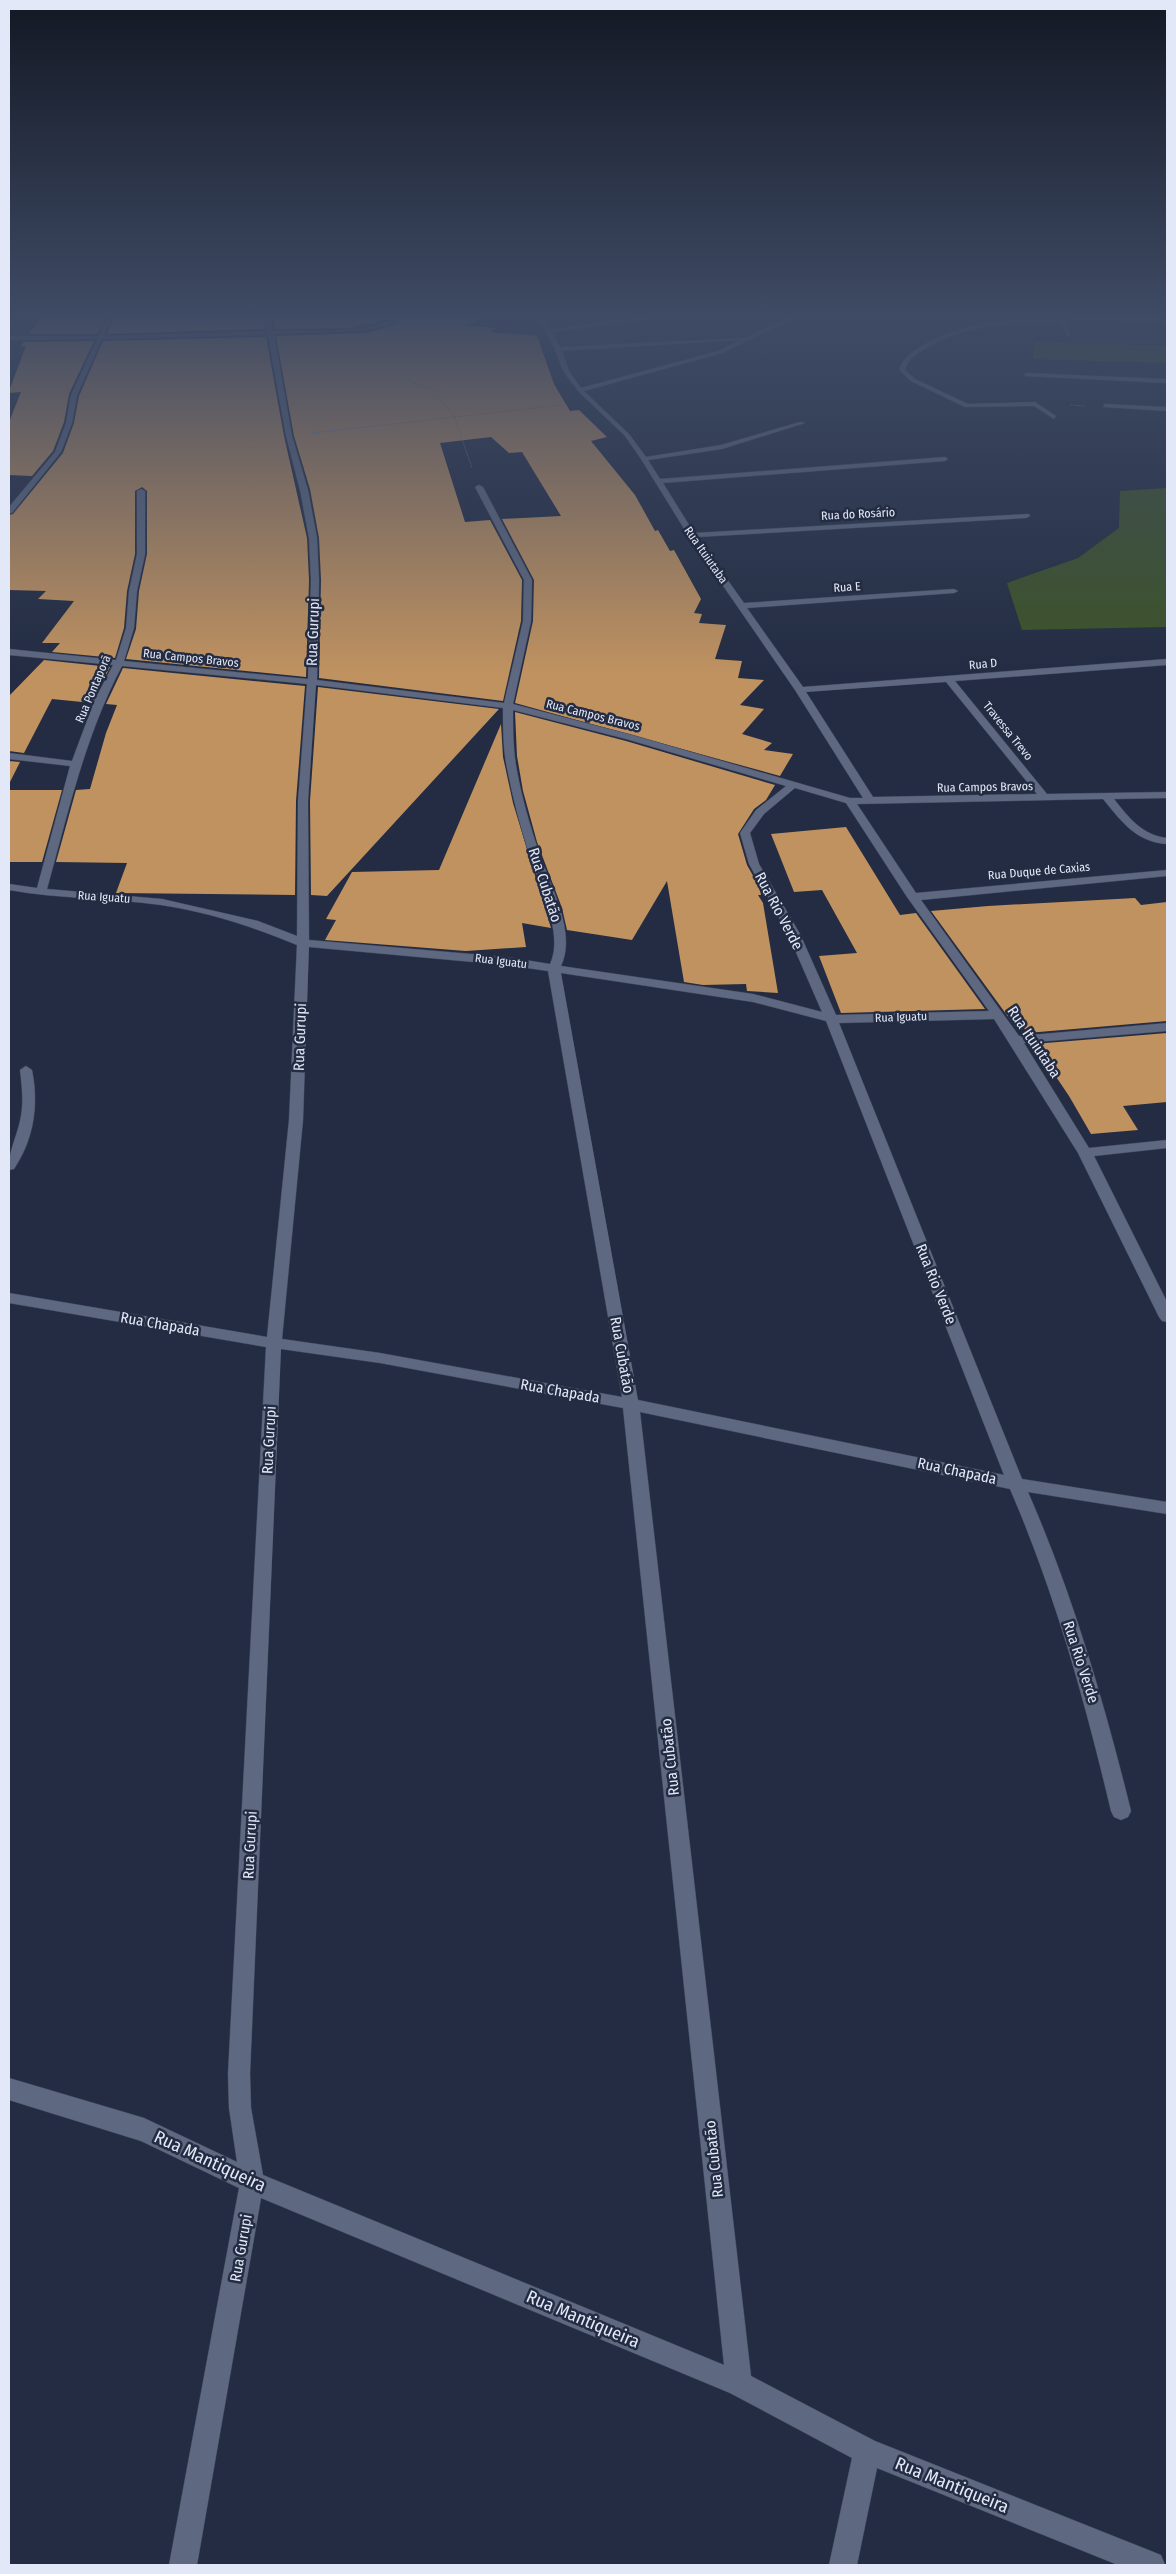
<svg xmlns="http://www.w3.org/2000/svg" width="1176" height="2574" font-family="'Fira Sans Condensed',sans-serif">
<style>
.green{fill:#3d5327}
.building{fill:#c09260}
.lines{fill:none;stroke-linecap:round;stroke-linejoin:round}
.minor-casing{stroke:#40475a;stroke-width:1}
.path{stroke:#757d90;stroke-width:1;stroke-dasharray:1 1;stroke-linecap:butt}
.minor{fill:#5e6881;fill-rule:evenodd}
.labels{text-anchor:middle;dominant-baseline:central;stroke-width:5;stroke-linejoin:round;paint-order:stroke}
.far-street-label{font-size:12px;fill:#e2e8f7;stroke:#232c42}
.street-label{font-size:15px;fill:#e2e8f7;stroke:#232c42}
.near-street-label{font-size:18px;fill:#e2e8f7;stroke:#232c42}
</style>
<rect width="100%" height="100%" fill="#232c42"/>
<path class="green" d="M1034,342l133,4v17l-134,-4z
M1167,488v139l-145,3 -15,-47 71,-25 41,-30 1,-37z"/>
<path class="building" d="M44,314h62l-9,20h-68z
M116,314h146l3,15 -158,5z
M272,314h118v5l-40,9 -75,1z
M400,314h86l-18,12 28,2 -6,4 47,4 17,48 16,27 9,-1 28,27 -16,4 44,54 20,36 3,-1 12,21 4,-1 27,49 -7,14 8,1 -3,9 27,2 -11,34 27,2 -4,17 26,2 -24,25 24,4 -22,25 30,9 -8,7 29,4 -13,22 -265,-73 18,-82 1,-41 -32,-61 59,-3 -39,-64 -13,1 -18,-16 -51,6 25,79 25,-2 32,60 -1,41 -18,80 -184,-23 2,-98 -2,-42 -9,-49 -16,-53 -18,-100 90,-3 32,-9z
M266,337l18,99 23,102 2,42 -3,97 -180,-18 10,-30 3,-38 8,-37v-63l-5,-4 -7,4v63l-8,37 -3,37 -9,30 -63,-6 8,-9h-18l32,-42 -36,-2 8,-8 -37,-1v-75l4,-1 50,-61 11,-30 5,-27 24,-55z
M94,341l-25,53 -5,28 -11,29 -21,25 -23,-1v-53l12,-30 -12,1v-2l17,-45h-5l3,-4z
M44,660l66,7 -18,36 -40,-4 -28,54 -15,-2v-55z
M123,668l182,18 -9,115 -1,94 -179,-2 11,-30 -71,-1 20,-72 14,-1 16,-56 11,-28 -11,-1z
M318,687l181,22 -172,187 -16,-1 -1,-94z
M515,712l111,29 149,44 -9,15 -12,9 -16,25 9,31 13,23 1,7h-3l5,8 15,90 -31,-2 -1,-7 -43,1 -19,-3 -17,-101 -35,59 -65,-10 -5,-22 -25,-66 -14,-51 -6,-35z
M501,724l2,33 10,46 38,125 -29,-5 4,24 -60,4 -141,-11 11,-20 -10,-1 26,-47 87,-2z
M9,761l11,1 -11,22z
M9,790h53l-20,72h-33z
M846,827l54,88 16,-2 69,96 -144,4 -22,-57 38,-3 -35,-63 -28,2 -23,-58z
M1135,898l6,7 26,-3v119l-140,12 -3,-5 -7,1 -86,-118 57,-5z
M1167,1033v69l-44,4 15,24 -47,4 -22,-38 -35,-52z"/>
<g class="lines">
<g class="minor-casing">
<path id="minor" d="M108,314h6l-10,22 163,-5 -3,-17h6l3,17c36,-2 87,4 119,-11v-6h6l-1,8 -32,9 -91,3 18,102 16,54 9,48 2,42 -2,100 187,23 19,-82 1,-41 -49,-93 4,-2 4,2 49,93 -1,41 -18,83 119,31 218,63h13l-68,-108 -107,-155 -47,-76 -16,-23 -47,-45 -15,-20 -8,-22 -19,-35h6l8,15 119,-15h16l-133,18 8,15 186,-9 49,-24h8l-81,39 -138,38 45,43 17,23 75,-12 79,-23 5,1 -83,26 -74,11 12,19 285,-22 3,2 -3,2 -282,22 31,50 335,-19 1,2 -4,2 -329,19 47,66 210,-14 4,2 -4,2 -207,15 56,79 364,-28v6l-212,16 92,113 120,-2v6l-53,1c15,19 28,36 53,39v6c-31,-2 -45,-22 -64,-45l-246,5 59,89 251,-23v6l-246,24 98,136 148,-13v8l-143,12 65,105 78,-8v8l-73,8 73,146v20l-5,-1 -3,-4 -81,-164 -84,-134 -155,4 183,456 145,23v12l-139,-22c45,103 76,210 103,319l-3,6 -7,3 -7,-3 -3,-6c-26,-110 -56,-218 -101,-322l-370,-77 111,964 124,65 286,114 4,10h-47l-241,-97 -20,97h-28l23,-107 -122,-65 -469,-195 -64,367h-28l70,-377 -98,-47 -132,-41v-22l135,40 93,44 -8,-54 -1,-34 38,-727 -257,-44v-10l258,44 22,-217 8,-175c-43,-18 -89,-33 -136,-40 -50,-7 -102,-6 -152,-15v-6l28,4 33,-122 -61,-7v-6l63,8 23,-62 18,-34 -104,-10v-6l107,11 10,-32 3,-37 8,-37v-63l4,-2 4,2v63l-8,37 -3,37 -10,33 184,18 3,-99 -2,-42 -9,-48 -14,-54 -18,-101 -166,4 -25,56 -5,28 -11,29 -49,61h-3v-6l46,-55 11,-29 5,-28 26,-56 -88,1v-4h89zM741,340l-23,11 -137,37 -12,-17 -7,-20zM122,666l185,18 -9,117 -1,135 -39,-15 -96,-22 -115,-10c21,-76 38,-153 75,-223zM946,682l91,112 -164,3 -67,-105zM316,685l187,23c0,22 0,44 5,65 5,26 12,52 20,78 9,31 37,82 22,113l-44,-7 -197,-17 -1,-139zM513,710l113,29 160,47 -30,24 -16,23 9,31 39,70 34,78 -69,-18 -192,-28c16,-34 -11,-80 -22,-114 -9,-26 -17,-54 -22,-81 -4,-20 -4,-41 -4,-61zM795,788l51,15 61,94 82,114 -153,4 -36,-81 -41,-70 -9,-31 14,-19zM309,947l197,18 42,6 74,426 -242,-44 -98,-14 21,-219zM561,973l192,29 73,19 178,454 -366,-75zM281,1349l99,14 243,45 101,957 -461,-190 -12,-67 -1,-34z
M1057,314l110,4v4l-103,-4 7,18 -3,2 -7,-14c-48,-2 -89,-1 -131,22 -11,6 -22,12 -25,24l10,9 53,25 67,-2 21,14 -2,3 -20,-13 -69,1 -54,-26 -12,-11c4,-14 17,-21 30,-28 42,-22 84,-23 130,-22z
M1026,373l141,6v4l-143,-7z
M1105,404l62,3v4l-64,-4z
M26,1066l6,4c7,35 2,69 -18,99l-5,1c-1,-18 7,-31 11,-49 4,-17 2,-34 0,-51z"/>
</g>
<path class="path" d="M404,378l28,12 22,26 18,52
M1071,405l13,1
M312,433l250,-28"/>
<use href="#minor" class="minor"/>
</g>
<linearGradient id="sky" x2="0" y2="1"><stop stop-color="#131824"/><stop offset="0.47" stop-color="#3f4b65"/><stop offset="1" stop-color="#3f4b65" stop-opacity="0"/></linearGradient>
<rect width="1176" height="674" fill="url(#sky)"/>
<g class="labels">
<g class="far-street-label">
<text transform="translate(858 514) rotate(-3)">Rua do Rosário</text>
<text transform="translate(706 555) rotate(55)">Rua Ituiutaba</text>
<text transform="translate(847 587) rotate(-4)">Rua E</text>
<text transform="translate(191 658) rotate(6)">Rua Campos Bravos</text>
<text transform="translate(983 664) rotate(-5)">Rua D</text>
<text transform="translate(93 689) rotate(-67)">Rua Pontaporã</text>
<text transform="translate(593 715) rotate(14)">Rua Campos Bravos</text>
<text transform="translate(1008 731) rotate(51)">Travessa Trevo</text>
<text transform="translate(985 787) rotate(-1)">Rua Campos Bravos</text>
<text transform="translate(1039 871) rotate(-5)">Rua Duque de Caxias</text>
<text transform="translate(104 897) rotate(4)">Rua Iguatu</text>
<text transform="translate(501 961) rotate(7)">Rua Iguatu</text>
<text transform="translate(901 1017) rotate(-2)">Rua Iguatu</text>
</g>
<g class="street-label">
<text transform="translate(313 632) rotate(-88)">Rua Gurupi</text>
<text transform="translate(545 885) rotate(72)">Rua Cubatão</text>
<text transform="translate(779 911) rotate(62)">Rua Rio Verde</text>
<text transform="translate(300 1037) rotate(-88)">Rua Gurupi</text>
<text transform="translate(1034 1042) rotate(56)">Rua Ituiutaba</text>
<text transform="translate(936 1284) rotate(68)">Rua Rio Verde</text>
<text transform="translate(160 1324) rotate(10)">Rua Chapada</text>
<text transform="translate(622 1355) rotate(80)">Rua Cubatão</text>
<text transform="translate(560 1391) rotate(10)">Rua Chapada</text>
<text transform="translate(269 1440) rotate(-87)">Rua Gurupi</text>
<text transform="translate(957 1471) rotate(12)">Rua Chapada</text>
<text transform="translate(1081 1662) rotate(72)">Rua Rio Verde</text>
<text transform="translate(670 1757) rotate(-96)">Rua Cubatão</text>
<text transform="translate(250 1845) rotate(-87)">Rua Gurupi</text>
<text transform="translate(714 2159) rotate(-96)">Rua Cubatão</text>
<text transform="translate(241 2248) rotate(-80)">Rua Gurupi</text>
</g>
<g class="near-street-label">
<text transform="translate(210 2161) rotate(25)">Rua Mantiqueira</text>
<text transform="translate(583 2319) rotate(23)">Rua Mantiqueira</text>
<text transform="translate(952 2485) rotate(22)">Rua Mantiqueira</text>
</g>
</g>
<rect width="1176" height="2574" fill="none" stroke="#e2e8f7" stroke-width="20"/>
</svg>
